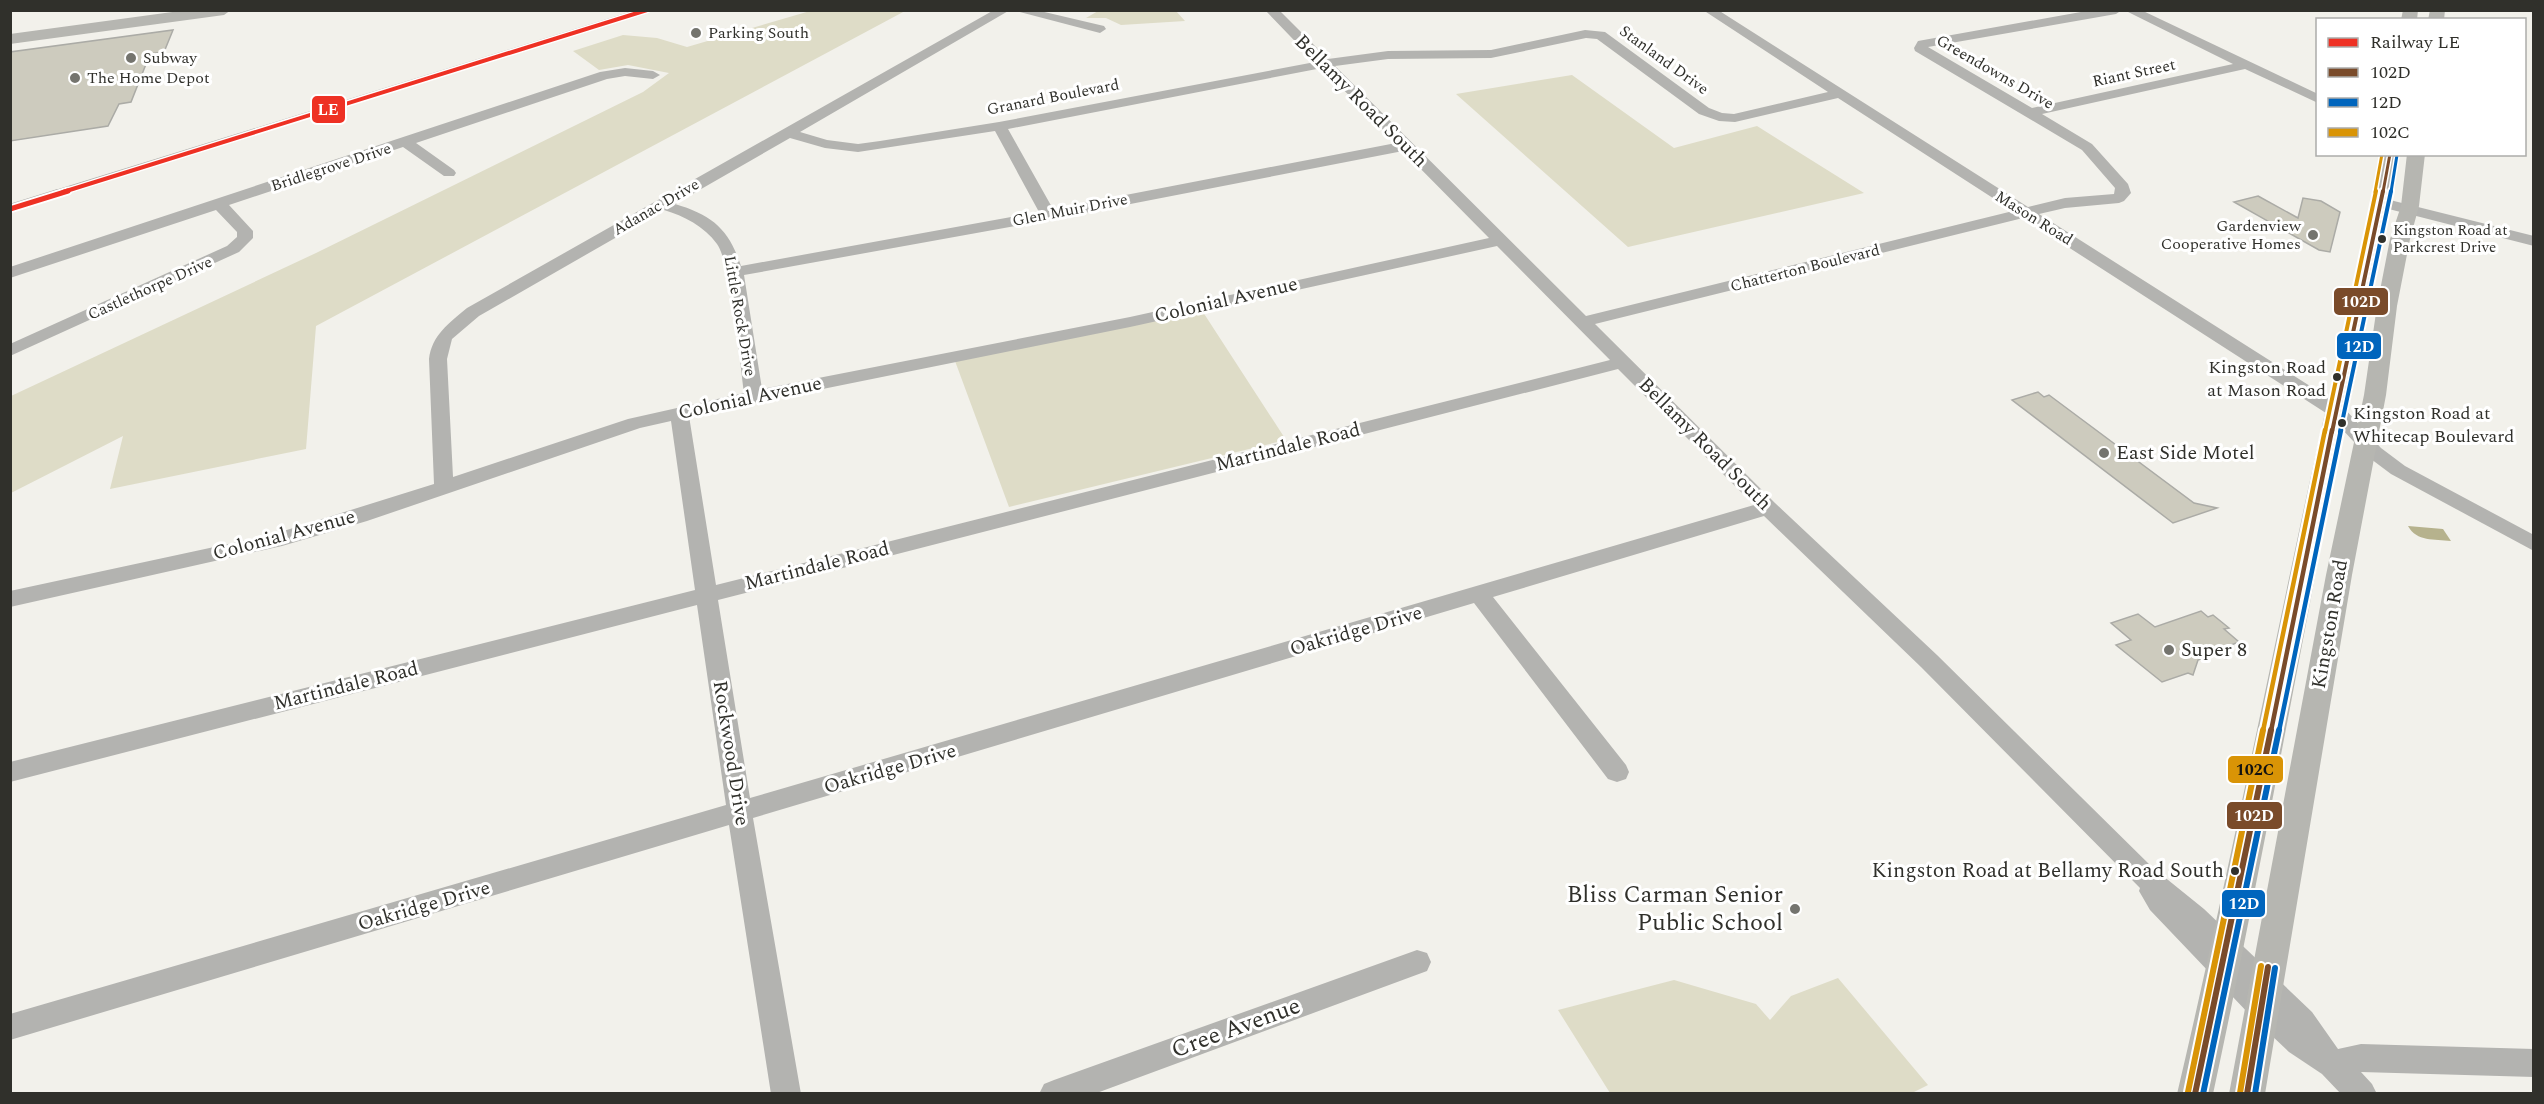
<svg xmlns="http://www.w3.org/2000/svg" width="2544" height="1104" font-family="Spectral,serif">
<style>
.green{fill:#dedcc7}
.water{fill:#b6b28d}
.building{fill:#cdcbbe;stroke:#ababa6;stroke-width:1.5}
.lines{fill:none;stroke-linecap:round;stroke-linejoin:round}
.minor{fill:#b3b3b0;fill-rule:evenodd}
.major{fill:#b6b6b1;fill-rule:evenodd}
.rail-far1{stroke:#b1b0ac;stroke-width:3}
.rail{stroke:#b1b0ac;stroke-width:4}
.bus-1-far3-casing{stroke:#fff;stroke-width:6}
.bus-1-far2-casing{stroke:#fff;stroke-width:8}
.bus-1-far1-casing{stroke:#fff;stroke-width:9}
.bus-1-casing{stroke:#fff;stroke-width:10}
.bus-2-far3-casing{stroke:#fff;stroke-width:6}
.bus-2-far2-casing{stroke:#fff;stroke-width:8}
.bus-2-far1-casing{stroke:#fff;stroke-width:9}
.bus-2-casing{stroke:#fff;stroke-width:10}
.bus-3-far3-casing{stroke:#fff;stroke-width:6}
.bus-3-far2-casing{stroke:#fff;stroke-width:8}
.bus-3-far1-casing{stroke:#fff;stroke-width:9}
.bus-3-casing{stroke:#fff;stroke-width:10}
.bus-1-far3{stroke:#7a4b2a;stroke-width:3}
.bus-1-far2{stroke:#7a4b2a;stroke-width:4}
.bus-1-far1{stroke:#7a4b2a;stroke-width:4.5}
.bus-1{stroke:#7a4b2a;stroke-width:6}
.bus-2-far3{stroke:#0065bd;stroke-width:3}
.bus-2-far2{stroke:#0065bd;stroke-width:4}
.bus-2-far1{stroke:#0065bd;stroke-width:4.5}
.bus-2{stroke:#0065bd;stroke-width:6}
.bus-3-far3{stroke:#d99406;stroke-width:3}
.bus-3-far2{stroke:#d99406;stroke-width:4}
.bus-3-far1{stroke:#d99406;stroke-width:4.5}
.bus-3{stroke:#d99406;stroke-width:6}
.rail-1-far1-casing{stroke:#fff;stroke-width:7}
.rail-1-casing{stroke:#fff;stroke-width:9}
.rail-1-far1{stroke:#ee3124;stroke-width:4}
.rail-1{stroke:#ee3124;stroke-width:5}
.poi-dot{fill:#74746e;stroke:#fff;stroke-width:2}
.bus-dot{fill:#30302b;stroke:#fff;stroke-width:2}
.labels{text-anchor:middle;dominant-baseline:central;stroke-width:6;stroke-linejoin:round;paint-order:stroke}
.far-bus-label{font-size:15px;fill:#30302b;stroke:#fff;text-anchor:start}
.far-poi-label{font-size:16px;fill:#30302b;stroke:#fff;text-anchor:start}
.far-street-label{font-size:16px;fill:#30302b;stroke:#fff}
.bus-label{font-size:18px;fill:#30302b;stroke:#fff;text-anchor:end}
.street-label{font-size:20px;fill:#30302b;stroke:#fff}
.poi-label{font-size:20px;fill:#30302b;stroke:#fff;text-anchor:start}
.near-bus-label{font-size:21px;fill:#30302b;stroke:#fff;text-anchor:end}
.near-poi-label{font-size:24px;fill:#30302b;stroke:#fff;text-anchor:end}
.near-street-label{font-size:24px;fill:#30302b;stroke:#fff}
.line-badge{stroke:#fff;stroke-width:2}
.badge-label{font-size:16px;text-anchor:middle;font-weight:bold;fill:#fff}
.pale-badge-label{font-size:16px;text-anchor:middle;font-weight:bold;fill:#111}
</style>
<rect width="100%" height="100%" fill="#f2f1eb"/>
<path class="green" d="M810,11h95l-589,315 -10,123 -196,40 13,-53 -112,57v-97l305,-143 327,-161 26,-19 -41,-8 -29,5 -26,-19 50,-16 34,3 30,9z
M1176,11l9,10 -64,4 -15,-7h-20l12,-7z
M1572,75l102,73 83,-22 107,67 -236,54 -172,-153z
M1201,309l85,131 -277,67 -54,-146z
M1838,978l90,107 -18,9 -300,-1 -52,-83 116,-30 82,24 14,16 21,-24z"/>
<path class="water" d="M2408,526l35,3 8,12c-17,-2 -34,1 -43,-15z"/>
<path class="building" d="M173,30l-9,22 -14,2 -19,48 -12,2 -11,22 -98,15v-89z
M2258,196l40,22 5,-20 18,3 19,11 -10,40 -11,-2 -85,-48z
M2038,392l6,5 5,-2 145,108 23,5 -44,15 -161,-123z
M2201,611l7,6 5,-2 16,13 -5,1 15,13 -32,12 2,2 -11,4 -5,15 -5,-2 -26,9 -46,-37 15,-5 -20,-17 27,-9 17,13z"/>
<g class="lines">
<path class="minor" d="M994,10h16l-210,122 27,8 31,4 22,-3 119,-19 316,-60 -50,-52h14l49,49 60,-8 103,-1 94,-20 20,2 104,76 13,5 12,1 94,-22 -125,-82h15l310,197 37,-9 49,-4 1,-6 -33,-38 -167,-99 -1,-3 4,-7 174,-31h30l-6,4 -188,33 104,61 201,-44 -109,-54h17l177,84v9l-73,-34 -203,45 50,30 36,40 3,9 -7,8 -5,2 -54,5 -26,6 304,193 38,41 24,18 129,69v16l-143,-77 -24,-18 -38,-41 -306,-197 -428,106 180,179 162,152 215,212 52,42 108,103 26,37 23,-5 173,5v28l-173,-5 11,12 5,10h-36l-19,-20 -33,-22 -38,-36 -101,-106 -11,-19 1,-3 -219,-221 -157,-151 -271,81 133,168 3,7 -3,7 -9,3 -9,-3 -134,-176 -721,215 48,276h-30l-42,-269 -719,215v-26l716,-209 -29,-200 -687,177v-20l685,-172 -24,-169 -31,7 -273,93 -85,25 -272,61v-16l264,-57 160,-50 -5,-125c3,-24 20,-36 38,-51zM1586,38l11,1 102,75 20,7 16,1 103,-24 175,113 -427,105 -251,-250 53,-7 103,-1zM1322,68l74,75 -343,66 -45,-80zM995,131l44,81 -298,54c-12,-37 -29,-51 -66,-62l115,-66 35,10 33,4zM1403,151l86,87 -359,79 -368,72 -18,-114 304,-55zM664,210c20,6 40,16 53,34 14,19 23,119 27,149l-116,26 -175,58 -6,-118 5,-20 27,-23zM1497,246l113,114 -894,225 -27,-169 441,-89zM1618,369l136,136 -1004,293 -32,-198z
M1012,10h24l68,16 2,3 -6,4z
M625,68l28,3 7,4 -7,4 -28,-3 -18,3 -191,64 38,27 2,3 -2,3h-10l-41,-29 -174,58 24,26v7l-14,14 -229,104v-12l217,-98 10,-9v-5l-21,-22 -206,68v-11l590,-195z
M2382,198l152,38v10l-157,-40 -3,-3z
M1417,950l10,3 4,9 -4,9 -333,123h-55l5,-10 10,-4z"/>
<path class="major" d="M187,10h44l-7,5 -214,29v-10z
M2403,10h15l-1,10h-16z
M2430,10h15l-1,10h-16z
M2381,154h18c-18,114 -46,227 -68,340 -39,200 -75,400 -118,600h-36c47,-200 87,-400 130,-600 24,-113 54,-226 74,-340z
M2407,154h18l-6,52 -9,33 -13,67 -11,89 -34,180 -87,519h-36l97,-519 38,-180 13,-89 13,-67 11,-33z"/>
<path class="rail-far1" d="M54,192l587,-182"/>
<path class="rail" d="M10,206l48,-15"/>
<g class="bus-1-far3-casing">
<path id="bus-1-far3" d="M2383,192l7,-38"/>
</g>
<g class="bus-1-far2-casing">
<path id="bus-1-far2" d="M2332,432l51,-241"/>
</g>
<g class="bus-1-far1-casing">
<path id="bus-1-far1" d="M2271,731l61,-301"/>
</g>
<g class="bus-1-casing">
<path id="bus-1" d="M2195,1094l76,-364
M2247,1094l21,-127"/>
</g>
<g class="bus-2-far3-casing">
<path id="bus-2-far3" d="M2391,192l6,-37"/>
</g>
<g class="bus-2-far2-casing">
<path id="bus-2-far2" d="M2340,432l51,-241"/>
</g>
<g class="bus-2-far1-casing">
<path id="bus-2-far1" d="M2279,731l62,-301"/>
</g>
<g class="bus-2-casing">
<path id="bus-2" d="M2203,1094l76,-364
M2255,1094l20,-126"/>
</g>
<g class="bus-3-far3-casing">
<path id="bus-3-far3" d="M2375,192l7,-38"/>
</g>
<g class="bus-3-far2-casing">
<path id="bus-3-far2" d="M2325,432l51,-241"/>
</g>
<g class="bus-3-far1-casing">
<path id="bus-3-far1" d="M2263,731l62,-301"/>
</g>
<g class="bus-3-casing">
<path id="bus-3" d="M2188,1092l75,-362
M2240,1093l21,-127"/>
</g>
<use href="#bus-1-far3" class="bus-1-far3"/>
<use href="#bus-1-far2" class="bus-1-far2"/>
<use href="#bus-1-far1" class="bus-1-far1"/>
<use href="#bus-1" class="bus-1"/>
<use href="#bus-2-far3" class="bus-2-far3"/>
<use href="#bus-2-far2" class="bus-2-far2"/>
<use href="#bus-2-far1" class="bus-2-far1"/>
<use href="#bus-2" class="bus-2"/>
<use href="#bus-3-far3" class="bus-3-far3"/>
<use href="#bus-3-far2" class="bus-3-far2"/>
<use href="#bus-3-far1" class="bus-3-far1"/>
<use href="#bus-3" class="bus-3"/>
<g class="rail-1-far1-casing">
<path id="rail-1-far1" d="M63,192l584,-182"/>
</g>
<g class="rail-1-casing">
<path id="rail-1" d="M10,209l58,-18"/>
</g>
<use href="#rail-1-far1" class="rail-1-far1"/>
<use href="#rail-1" class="rail-1"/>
</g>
<g class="poi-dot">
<circle cx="696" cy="33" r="6"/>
<circle cx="131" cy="58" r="6"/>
<circle cx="75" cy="78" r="6"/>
<circle cx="2313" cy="235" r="6"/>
<circle cx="2104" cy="453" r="6"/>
<circle cx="2169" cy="650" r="6"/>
<circle cx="1795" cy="909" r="6"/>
</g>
<g class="bus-dot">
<circle cx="2382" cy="239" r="5"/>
<circle cx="2337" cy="377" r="5"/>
<circle cx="2342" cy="423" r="5"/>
<circle cx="2235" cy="871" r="5"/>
</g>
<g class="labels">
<g class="far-bus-label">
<text x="2393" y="230">Kingston Road at<tspan x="2393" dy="17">Parkcrest Drive</tspan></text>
</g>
<g class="far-poi-label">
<text x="708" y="33">Parking South</text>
<text x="143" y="58">Subway</text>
<text x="87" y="78">The Home Depot</text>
<text x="2301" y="226" text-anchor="end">Gardenview<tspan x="2301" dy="18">Cooperative Homes</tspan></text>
</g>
<g class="far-street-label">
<text transform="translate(1664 60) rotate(36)">Stanland Drive</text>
<text transform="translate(1995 72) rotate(30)">Greendowns Drive</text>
<text transform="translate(2134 73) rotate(-12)">Riant Street</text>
<text transform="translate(1053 97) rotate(-11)">Granard Boulevard</text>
<text transform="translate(331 167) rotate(-18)">Bridlegrove Drive</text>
<text transform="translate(656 207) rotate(-30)">Adanac Drive</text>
<text transform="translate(1070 210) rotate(-11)">Glen Muir Drive</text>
<text transform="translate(2034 218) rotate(32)">Mason Road</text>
<text transform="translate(1805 268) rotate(-14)">Chatterton Boulevard</text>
<text transform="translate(150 288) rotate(-24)">Castlethorpe Drive</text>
<text transform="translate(740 316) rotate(80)">Little Rock Drive</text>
</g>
<g class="bus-label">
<text x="2326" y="367">Kingston Road<tspan x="2326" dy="23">at Mason Road</tspan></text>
<text x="2353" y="413" text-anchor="start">Kingston Road at<tspan x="2353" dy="23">Whitecap Boulevard</tspan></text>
</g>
<g class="street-label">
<text transform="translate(1361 101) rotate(45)">Bellamy Road South</text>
<text transform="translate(1226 300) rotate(-13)">Colonial Avenue</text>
<text transform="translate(750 398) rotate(-12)">Colonial Avenue</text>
<text transform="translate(1705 444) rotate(45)">Bellamy Road South</text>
<text transform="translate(1288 447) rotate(-14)">Martindale Road</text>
<text transform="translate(284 535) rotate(-15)">Colonial Avenue</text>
<text transform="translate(817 566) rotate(-14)">Martindale Road</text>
<text transform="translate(2330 624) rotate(-80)">Kingston Road</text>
<text transform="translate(1356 631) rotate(-16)">Oakridge Drive</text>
<text transform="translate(346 686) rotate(-14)">Martindale Road</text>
<text transform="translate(731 753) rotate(81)">Rockwood Drive</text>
<text transform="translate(890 769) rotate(-16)">Oakridge Drive</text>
<text transform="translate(424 906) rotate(-16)">Oakridge Drive</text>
</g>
<g class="poi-label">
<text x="2116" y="453">East Side Motel</text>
<text x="2181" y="650">Super 8</text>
</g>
<g class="near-bus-label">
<text x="2224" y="871">Kingston Road at Bellamy Road South</text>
</g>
<g class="near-poi-label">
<text x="1783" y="895">Bliss Carman Senior<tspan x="1783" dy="28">Public School</tspan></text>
</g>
<g class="near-street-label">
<text transform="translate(1236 1028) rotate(-20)">Cree Avenue</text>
</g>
</g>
<g class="line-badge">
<rect x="311" y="95" width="35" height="29" rx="6" fill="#ee3124"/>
<rect x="2333" y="287" width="56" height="29" rx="6" fill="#7a4b2a"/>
<rect x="2336" y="332" width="46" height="28" rx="6" fill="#0065bd"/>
<rect x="2227" y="755" width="57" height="29" rx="6" fill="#d99406"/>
<rect x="2226" y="801" width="57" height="29" rx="6" fill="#7a4b2a"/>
<rect x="2221" y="889" width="45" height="29" rx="6" fill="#0065bd"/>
</g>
<g class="badge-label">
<text x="328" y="115">LE</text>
<text x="2361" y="307">102D</text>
<text x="2359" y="352">12D</text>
<text x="2254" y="821">102D</text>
<text x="2244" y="909">12D</text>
</g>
<g class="pale-badge-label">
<text x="2255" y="775">102C</text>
</g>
<rect width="2544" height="1104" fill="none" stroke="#30302b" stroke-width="24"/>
<rect x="2316" y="18" width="210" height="138" fill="#ffffff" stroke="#acacaa" stroke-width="1.5"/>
<rect x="2328" y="38" width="30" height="9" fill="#ee3124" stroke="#acacaa" stroke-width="1.5"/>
<text x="2370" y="48" font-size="18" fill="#30302b">Railway LE</text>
<rect x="2328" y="68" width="30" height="9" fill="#7a4b2a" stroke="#acacaa" stroke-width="1.5"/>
<text x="2370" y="78" font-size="18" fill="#30302b">102D</text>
<rect x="2328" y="98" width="30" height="9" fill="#0065bd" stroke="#acacaa" stroke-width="1.5"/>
<text x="2370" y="108" font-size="18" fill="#30302b">12D</text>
<rect x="2328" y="128" width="30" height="9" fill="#d99406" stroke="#acacaa" stroke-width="1.5"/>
<text x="2370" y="138" font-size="18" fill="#30302b">102C</text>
</svg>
